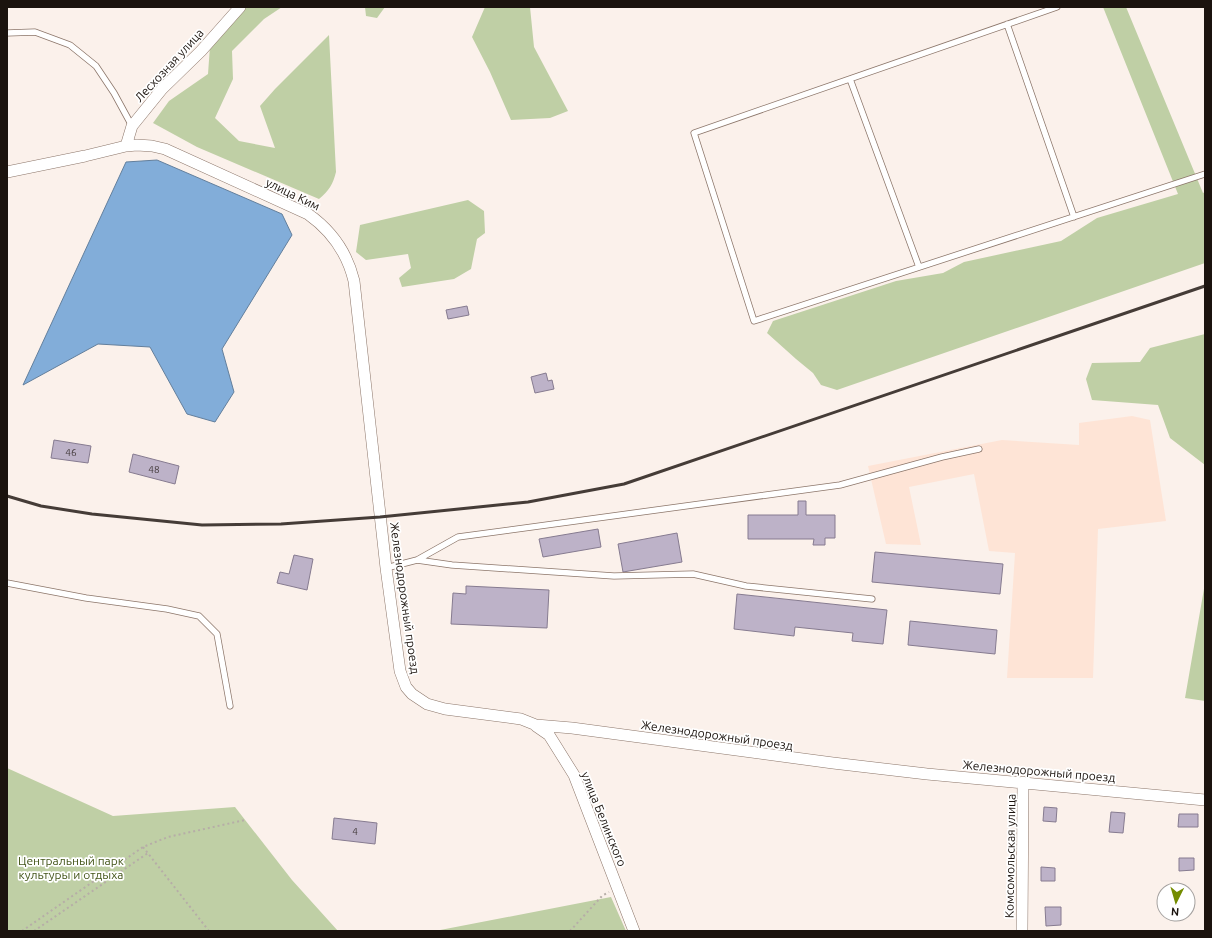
<svg xmlns="http://www.w3.org/2000/svg" width="1212" height="938" font-family="Ubuntu,sans-serif">
<style>
.built{fill:#fee4d6}
.green{fill:#bfcfa5}
.water{fill:#82add9;stroke:#637f9c}
.building{fill:#bdb2c8;stroke:#867b90}
.lines{fill:none;stroke-linecap:round;stroke-linejoin:round}
.service-casing{stroke:#8c766a;stroke-width:7}
.minor-casing{stroke:#8c766a;stroke-width:12}
.path{stroke:#b6ada7;stroke-width:2;stroke-dasharray:2 3;stroke-linecap:butt}
.service{stroke:#fff;stroke-width:5.5}
.minor{stroke:#fff;stroke-width:11}
.rail{stroke:#453c37;stroke-width:3}
.labels{text-anchor:middle;dominant-baseline:central;stroke-width:3.5;stroke-linejoin:round;paint-order:stroke}
.number-label{font-size:10px;fill:#443b3c}
.street-label{font-size:12px;fill:#1b130e;stroke:#fff}
.park-label{font-size:12px;fill:#435519;stroke:#fff}
</style>
<rect width="100%" height="100%" fill="#fbf1eb"/>
<path class="built" d="M1132,416l18,4 16,101 -68,8 -5,149h-86l8,-125 -26,-2 -15,-77 -65,13 12,58 -35,-1 -18,-78 134,-26 77,5v-22z"/>
<path class="green" d="M245,7h37l-18,12 -32,32 1,28 -18,39 24,23 36,7 -15,-42 15,-17 54,-54 7,137c-3,12 -7,19 -17,27l-122,-52 -44,-24 16,-22 39,-27 2,-28z
M365,7h20l-8,11 -11,-2z
M485,7h45l4,40 34,64 -18,7 -39,2 -21,-48 -18,-35z
M1103,7h23l77,186 2,-1v71l-368,127 -16,-5 -8,-12 -17,-14 -29,-26 6,-12 123,-40 47,-8 21,-11 97,-21 36,-23 81,-24z
M468,200l16,11 1,22 -8,6 -6,30 -17,10 -52,8 -3,-9 12,-10 -3,-14 -42,6 -10,-8 4,-27z
M1205,334v131l-35,-27 -12,-33 -66,-5 -6,-21 6,-16 48,-1 10,-14z
M1205,583v118l-20,-3z
M7,768l106,48 122,-9 57,73 46,51h-331z
M611,897l15,34h-191z"/>
<path class="water" d="M157,160l125,54 10,21 -70,114 12,43 -19,30 -28,-8 -37,-67 -52,-3 -75,41 103,-223z"/>
<path class="building" d="M467,306l2,9 -21,4 -2,-9z
M546,373l2,8 4,-1 2,9 -19,4 -4,-16z
M54,440l37,6 -3,17 -37,-5z
M133,454l46,12 -4,18 -46,-12z
M798,501h8v14h29v23h-10v7h-12l1,-6h-66v-24h50z
M598,529l3,18 -58,10 -4,-18z
M677,533l5,29 -59,10 -5,-28z
M875,552l128,12 -3,30 -128,-12z
M294,555l19,4 -6,31 -30,-7 3,-11 9,2z
M466,586l83,4 -2,38 -96,-4 2,-31 13,1z
M737,594l150,16 -4,34 -31,-3 1,-8 -58,-6 -1,9 -60,-7z
M910,621l87,9 -2,24 -87,-9z
M1044,807l13,1 -1,14 -13,-1z
M1111,812l14,1 -2,20 -14,-1z
M1179,814h19v13h-20z
M334,818l43,5 -2,21 -43,-5z
M1179,858h15v12l-15,1z
M1041,867l14,1v13h-14z
M1045,907h16v18l-15,1z"/>
<g class="lines">
<g class="service-casing">
<path id="service" d="M1057,7l-363,126 60,188 451,-147
M1007,24l67,193
M7,33l28,-1 35,13 26,21 18,27 18,33
M850,79l69,188
M417,560l35,5 162,11 79,-2 53,12 126,13
M386,568l31,-8 41,-23 382,-52 102,-28 37,-8
M7,583l79,15 81,11 32,7 18,18 13,72"/>
</g>
<g class="minor-casing">
<path id="minor" d="M126,146l6,-20 30,-37 39,-38 39,-44
M7,172l78,-16 41,-10 11,-1 15,1 13,3 143,65c24,17 39,38 46,67l32,287 14,103 6,16 6,7 15,10 18,5 76,10 15,6 36,3 261,35 94,11 278,26
M536,726l13,9 25,40 60,156
M1022,931l1,-149"/>
</g>
<path class="path" d="M143,847l66,84
M22,931l121,-84 25,-10 77,-17
M34,931l114,-78
M570,931l32,-35 7,-4"/>
<use href="#service" class="service"/>
<use href="#minor" class="minor"/>
<path class="rail" d="M7,496l34,10 51,8 110,11 79,-1 99,-7 148,-15 96,-18 581,-198"/>
</g>
<g class="labels">
<g class="number-label">
<text x="71" y="452">46</text>
<text x="154" y="469">48</text>
<text x="355" y="831">4</text>
</g>
<g class="street-label">
<text transform="translate(169 65) rotate(-47)">Лесхозная улица</text>
<text transform="translate(293 194) rotate(26)">улица Ким</text>
<text transform="translate(405 598) rotate(82)">Железнодорожный проезд</text>
<text transform="translate(717 735) rotate(8)">Железнодорожный проезд</text>
<text transform="translate(1039 771) rotate(5)">Железнодорожный проезд</text>
<text transform="translate(604 819) rotate(68)">улица Белинского</text>
<text transform="translate(1010 856) rotate(-89)">Комсомольская улица</text>
</g>
<g class="park-label">
<text x="71" y="860">Центральный парк<tspan x="71" dy="14">культуры и отдыха</tspan></text>
</g>
</g>
<rect width="1212" height="938" fill="none" stroke="#1b130e" stroke-width="16"/>
<g transform="translate(1176 902) rotate(185)"><circle r="19" fill="#ffffff" stroke="#a4a19f"/>
<path d="M0-3L7 15L0 10L-7 15Z" fill="#748c00"/>
<text y="-6" font-size="11" font-weight="bold" text-anchor="middle" fill="#1b130e">N</text>
</g>
</svg>
